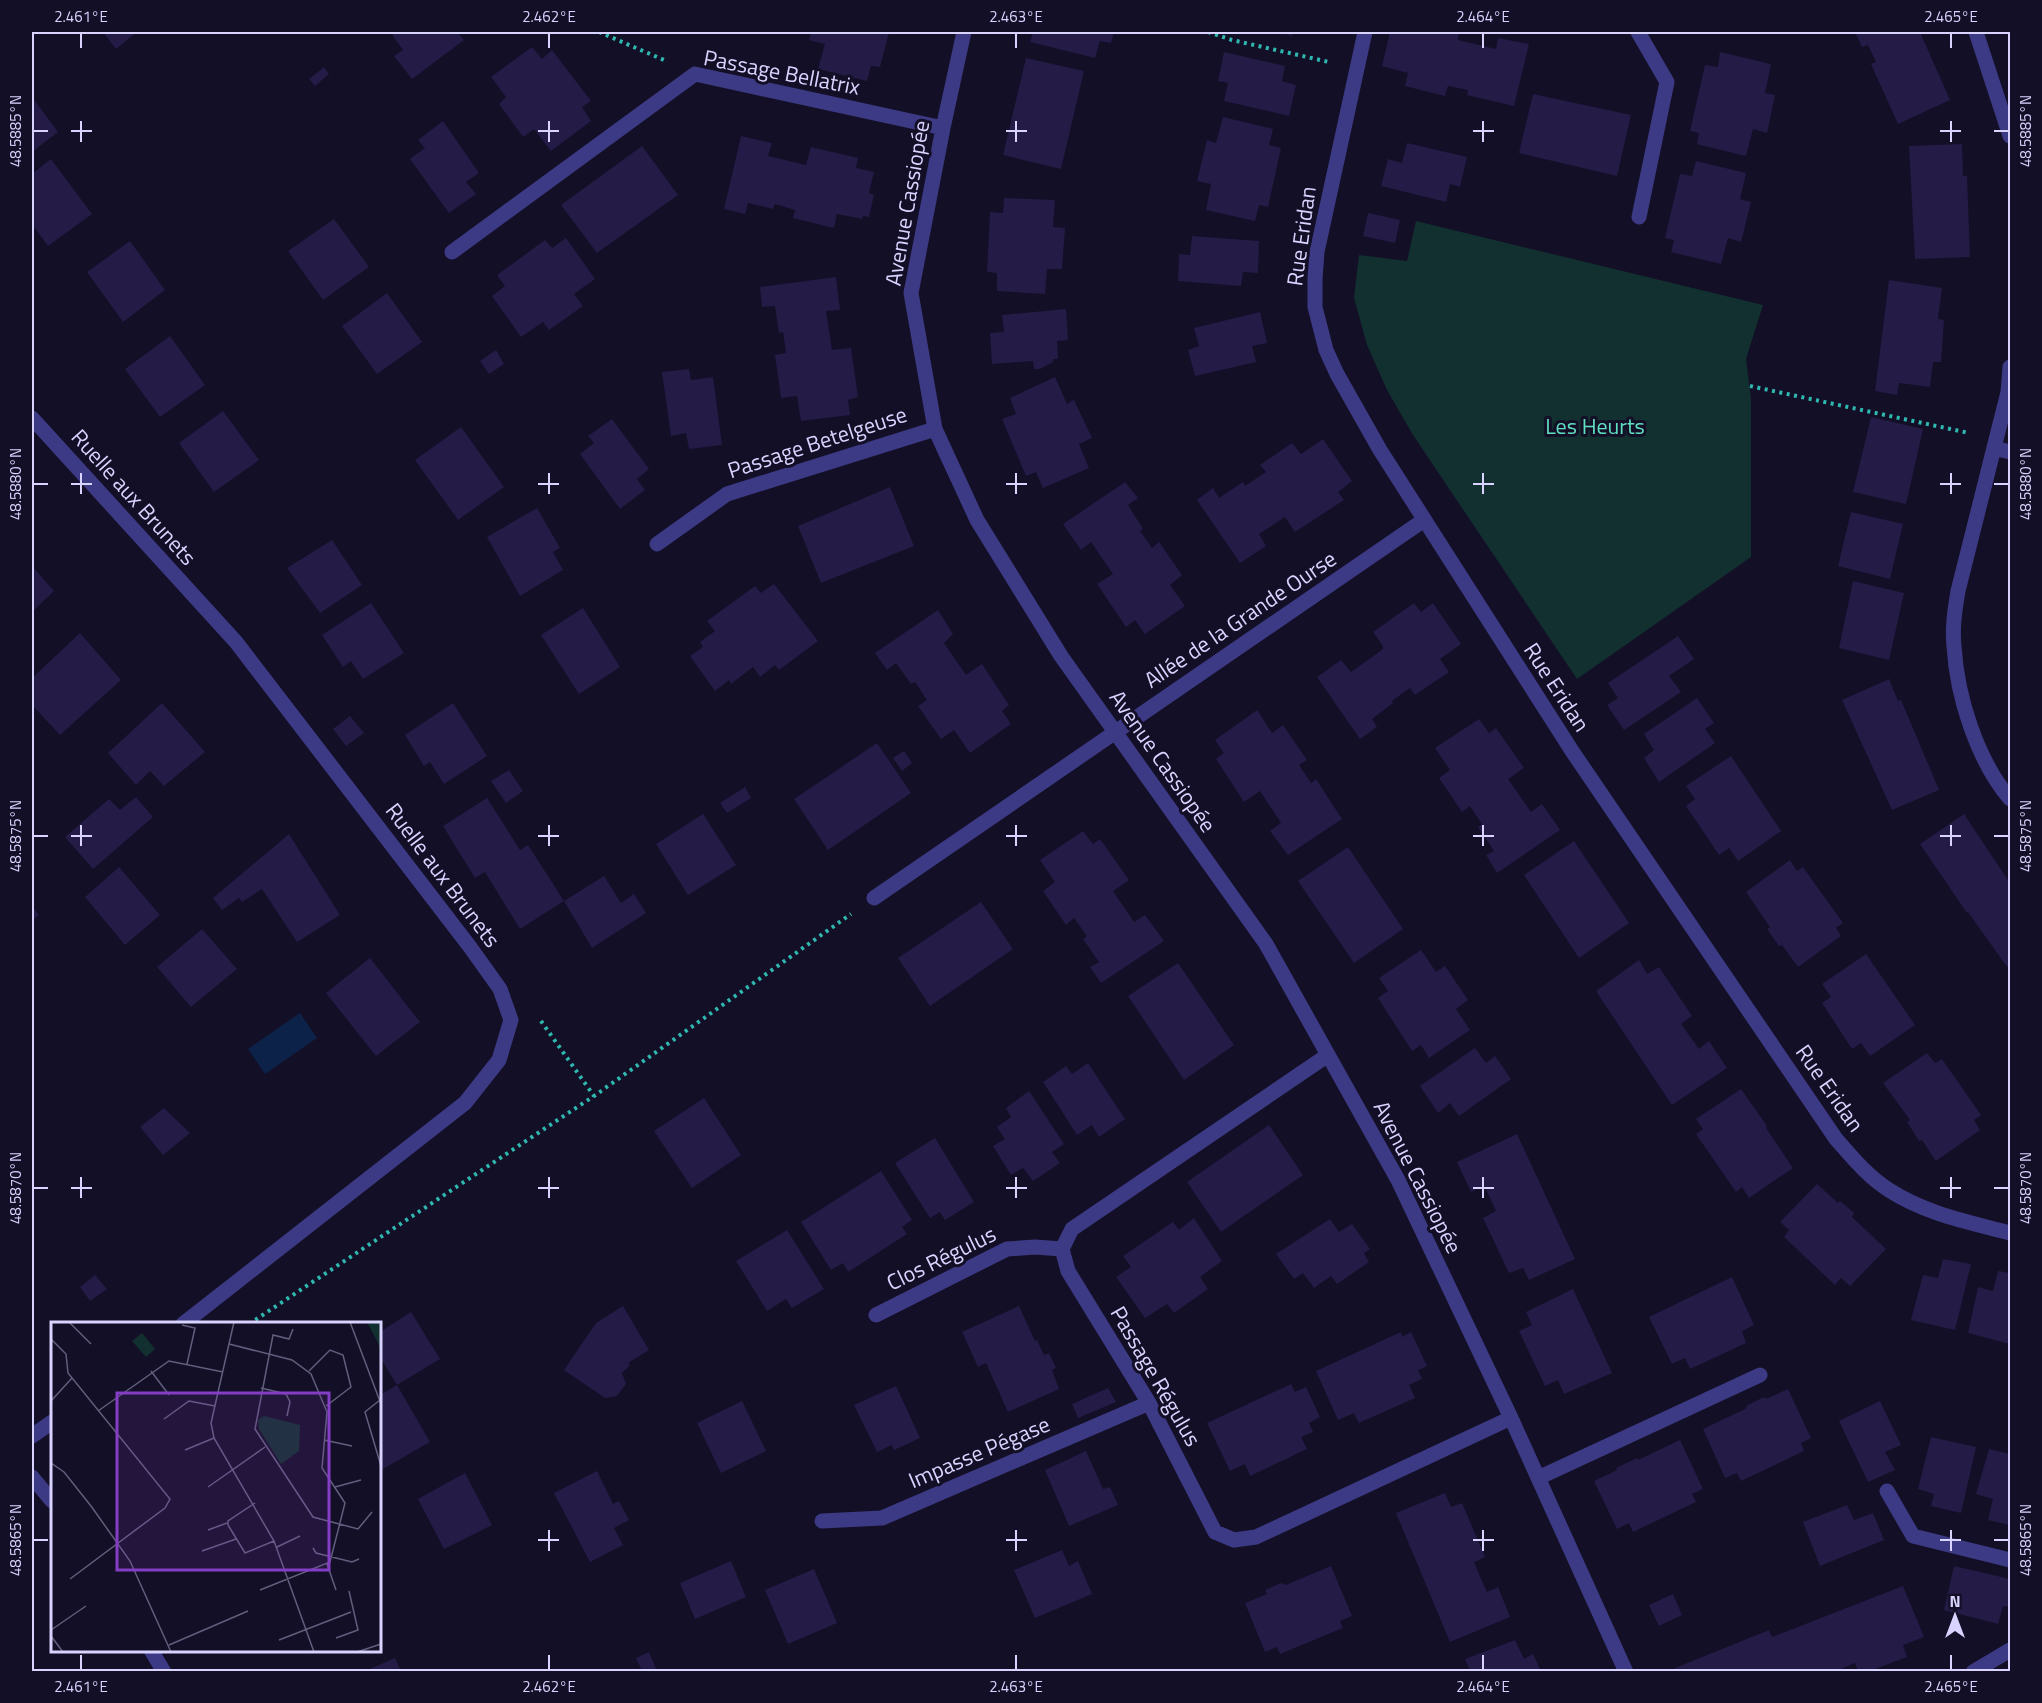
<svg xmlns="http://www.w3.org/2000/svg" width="2042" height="1703" font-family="'Titillium Web',sans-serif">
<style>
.green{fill:#12302f}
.water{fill:#0c2248}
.building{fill:#241b47}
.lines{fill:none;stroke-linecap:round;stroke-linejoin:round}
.path{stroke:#2fb8b0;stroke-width:4;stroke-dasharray:3 4.5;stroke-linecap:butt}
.minor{stroke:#3d3a85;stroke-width:15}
.ticks{fill:none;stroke:#d9d4ff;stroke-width:2}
.labels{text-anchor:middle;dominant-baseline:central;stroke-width:6;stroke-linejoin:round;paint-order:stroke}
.street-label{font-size:22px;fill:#d9d4ff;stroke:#130f26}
.park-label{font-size:22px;fill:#5fe0c0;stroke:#130f26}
.inset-road{fill:none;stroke:#625e7d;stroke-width:1.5}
.view{fill:#843dc5;fill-opacity:0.15;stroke:#843dc5;stroke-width:3}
.inset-edge{fill:none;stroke:#d9d4ff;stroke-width:3}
.neatline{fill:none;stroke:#d9d4ff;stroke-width:2}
.ticks-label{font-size:15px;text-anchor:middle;fill:#d9d4ff}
</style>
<rect width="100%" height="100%" fill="#130f26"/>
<path class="green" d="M1416,221l347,84 -17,54 5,40v158l-174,122 -164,-244 -26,-45 -20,-45 -13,-47 5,-43 48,6z"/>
<path class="water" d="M300,1013l17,25 -52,36 -17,-25z"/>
<path class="building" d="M103,32h34l-21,17z
M397,32h60l7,8 -52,39 -18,-23 9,-6 -11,-15z
M811,32h78l-9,35 -9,-1 -4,15 -49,-12 7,-25 -16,-4z
M1033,32h81l-3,11 -11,-2 -5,17 -65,-16z
M1279,32h14l-1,4z
M1390,32h69l-1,8 38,9 2,-11 31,6 -15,62 -47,-11 1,-5 -20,-4 -3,10 -40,-10 3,-13 -26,-7z
M1855,32h65l30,68 -52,24 -27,-60 5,-2 -8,-17 -6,2z
M532,47l10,12 10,-9 39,51 -9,6 9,14 -40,30 -17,-22 -11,8 -24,-33 7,-7 -15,-20z
M1224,52l61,14 -3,15 14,4 -7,31 -65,-15 4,-18 -10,-2z
M1720,52l51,12 -6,29 10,2 -8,38 -14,-4 -7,27 -46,-11 -3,-1 2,-11 -9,-2 15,-66 13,2z
M1026,58l58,13 -23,98 -58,-14z
M324,67l5,7 -14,12 -6,-7z
M1533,94l98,21 -14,61 -98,-23z
M32,97l26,35 -26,20z
M1223,117l50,12 -4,16 12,3 -13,59 -9,-2 -4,16 -49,-11 5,-26 -14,-3 10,-41 9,3z
M443,121l36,52 -13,9 10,12 -27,19 -39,-54 15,-11 -7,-8z
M741,136l31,7 -4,13 38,9 5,-18 47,11 -2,10 18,4 -5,21 5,2 -5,22 -6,-1 -1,3 -25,-5 -3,14 -41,-10 2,-8 -20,-6 -2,5 -25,-6 -3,11 -21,-5z
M1407,143l60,14 -7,30 -10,-3 -4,18 -65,-16 7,-27 14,4z
M1962,144l1,32h4l3,81 -55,2 -6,-113z
M642,146l36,49 -81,58 -36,-48z
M51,159l41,55 -44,32 -16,-22v-50z
M1696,161l50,12 -6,26 11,3 -10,40 -13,-4 -7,26 -50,-12 3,-12 -9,-2 15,-64 12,2z
M1004,198l51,2 -2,27 12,1 -3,41h-15l-2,25 -48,-3v-18l-10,-1 3,-60 13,1z
M1368,213l32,7 -5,23 -32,-7z
M334,219l35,48 -46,33 -35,-49z
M1192,236l67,5 -1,32 -15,-1 -2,14 -63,-5 1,-27 11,1z
M566,238l29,41 -21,15 9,12 -34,24 -6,-8 -22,15 -29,-41 13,-10 -8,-11 48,-35 7,8z
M130,241l35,49 -42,32 -36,-50z
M836,277l4,33 -14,1 6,39 19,-2 7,49 -10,3 2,15 -49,6 -4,-25 -16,2 -6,-43 11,-2 -3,-21 -4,1 -4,-27 -13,1 -2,-20z
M1889,280l53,8 -4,31 6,1 -3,42h-8l-3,25 -31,-4 -2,12 -22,-4z
M387,293l35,49 -45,32 -35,-48z
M1066,309l2,31 -11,1 1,18h-5v3l-13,7h-6l-1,-8 -41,3 -2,-31 14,-1 -2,-17z
M1260,312l7,31 -15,3 4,16 -61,14 -7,-26 11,-4 -5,-18z
M170,336l35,49 -45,32 -35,-48z
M496,350l8,14 -15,10 -9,-13z
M689,369l2,11 22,-3 9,68 -33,4 -3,-16 -15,3 -9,-64z
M1055,377l12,27 7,-4 18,38 -13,6 10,24 -46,20 -7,-16 -10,4 -24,-57 14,-5 -6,-16z
M223,411l36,49 -45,32 -35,-49z
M1871,417l52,12 -17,75 -53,-12z
M612,419l37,50 -12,10 8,11 -25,19 -40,-55 14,-11 -6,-7z
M461,427l43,60 -46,33 -43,-60z
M1323,439l29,42 -14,11 6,8 -49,32 -10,-15 -26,17 7,12 -26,17 -43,-63 16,-12 6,10 24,-16 2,4 21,-14 -6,-7 32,-22 9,11z
M1125,482l13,16 -10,7 15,24 -3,2 12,17 7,-6 23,33 -12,10 15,21 -40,28 -10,-14 -9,7 -29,-43 16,-10 -22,-32 -10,8 -18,-26z
M890,487l24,59 -93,37 -23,-57z
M537,508l23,40 -7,4 10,18 -43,26 -33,-59z
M1851,512l52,12 -13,55 -52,-13z
M332,540l30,45 -42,28 -33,-45z
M32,566l22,25 -22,21z
M1853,581l51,12 -15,67 -50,-12z
M774,584l44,57 -39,29 -4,-5 -15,12 -7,-10 -22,17 -2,-4 -14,11 -25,-35 13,-9 -3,-5 15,-11 -8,-10 48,-35 6,7z
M371,603l33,50 -41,26 -12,-18 -8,6 -21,-32z
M1414,603l7,9 12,-9 28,41 -21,15 9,13 -34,23 -5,-7 -18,13 1,2 -21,16 5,8 -17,12 -43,-62 24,-17 10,12 32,-23v-3l-10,-14z
M583,608l37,59 -41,27 -38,-59z
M938,610l15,24 -9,9 22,32 16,-11 27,41 -7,6 9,13 -41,29 -16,-23 -13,9 -23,-33 9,-6 -12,-18 -4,2 -15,-21 -9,7 -12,-17z
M80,633l41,47 -61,55 -28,-30v-27z
M1678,636l16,23 -25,17 12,16 -57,38 -17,-25 11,-7 -10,-15z
M1889,679l9,22 3,-1 38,90 -47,20 -50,-110z
M1697,698l17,25 -9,6 10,14 -56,39 -15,-24 10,-8 -10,-16z
M162,703l43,49 -41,34 -14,-15 -14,14 -28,-32z
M453,703l34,53 -43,28 -14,-22 -6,4 -19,-31z
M1257,710l15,23 11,-8 24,35 -8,5 12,18 5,-4 26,40 -54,36 -18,-24 11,-8 -21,-32 -16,11 -28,-43 8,-6 -9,-13z
M350,716l14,17 -18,13 -13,-17z
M1479,719l10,14 7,-5 28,40 -16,11 23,33 11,-8 18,26 -63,43 -11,-18 8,-4 -16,-24 4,-3 -12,-18 -8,6 -23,-34 11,-8 -15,-22z
M877,743l34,50 -83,57 -34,-51z
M904,751l8,12 -10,8 -9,-13z
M1731,756l50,75 -43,30 -9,-13 -10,7 -33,-49 9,-7 -9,-13z
M509,770l14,21 -17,12 -15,-22z
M745,787l6,11 -24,15 -7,-10z
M136,797l17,20 -60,52 -28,-32 44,-38 11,11z
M487,798l33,52 8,-5 36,56 40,-25 17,27 13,-9 12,19 -54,35 -28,-47 -44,28 -35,-57 -10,6 -32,-52z
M703,814l33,51 -48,30 -32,-51z
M1964,814l46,69v81l-3,3 -39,-55 -1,1 -47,-69z
M1083,831l10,13 7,-5 29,41 -16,11 21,31 11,-7 19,26 -63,42 -11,-16 9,-5 -16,-23 4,-3 -13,-18 -8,7 -23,-34 12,-9 -15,-22z
M289,834l51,81 -43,27 -35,-53 -20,13 -3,-4 -17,12 -9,-12z
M1574,841l55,82 -50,35 -55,-83z
M1348,847l55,82 -49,34 -56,-82z
M1790,860l7,11 6,-4 40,56 -7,5 5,8 -43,31 -16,-22 -3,1 -12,-17 3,-2 -24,-35z
M119,867l41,48 -35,30 -40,-48z
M981,902l32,47 -83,57 -32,-48z
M32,906l7,9 -7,6z
M202,929l35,40 -46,38 -34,-40z
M1421,950l15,22 9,-6 23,34 -12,9 14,21 -41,28 -8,-13 -9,6 -34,-53 10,-7 -9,-13z
M1866,954l49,71 -45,31 -9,-13 -9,6 -30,-46 9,-6 -9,-13z
M370,958l50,64 -44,34 -50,-63z
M1639,960l8,14 12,-7 33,49 -11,8 18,25 10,-8 18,27 -55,37 -76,-114z
M1178,963l56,82 -50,35 -56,-84z
M1475,1048l11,15 9,-7 16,23 -52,37 -9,-13 -12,10 -18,-27z
M1927,1053l8,10 7,-4 39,56 -7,5 6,10 -44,31 -14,-21 -3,1 -12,-19 3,-2 -27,-37z
M1088,1063l37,56 -26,18 -7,-12 -15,10 -34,-53 23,-16 6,8z
M1741,1089l26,37 -1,2 27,40 -44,30 -7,-11 -6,5 -40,-58 7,-5 -7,-10z
M1029,1091l35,53 -12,8 8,11 -27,18 -10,-13 -12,7 -18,-29 12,-7 -8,-12 14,-10 -5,-9z
M704,1098l37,57 -49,33 -38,-57z
M164,1108l26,25 -27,22 -23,-28z
M1269,1125l34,50 -82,57 -34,-50z
M1517,1134l58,125 -46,21 -6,-12 -14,5 -26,-55 13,-7 -12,-26 -13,7 -14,-30z
M935,1138l39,64 -29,18 -5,-8 -10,6 -35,-55z
M881,1171l31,49 -10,7 5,7 -59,38 -5,-9 -12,7 -30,-48z
M1817,1184l21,19 2,-2 14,12 -2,4 34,32 -36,37 -9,-8 -6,7 -51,-48 5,-7 -9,-8z
M1194,1218l28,43 -22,16 8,12 -34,24 -7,-9 -22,14 -29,-41 15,-10 -8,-11 50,-34 6,8z
M1330,1219l9,13 13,-8 18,25 -6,4 5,9 -32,22 -6,-8 -17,12 -11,-15 -9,6 -18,-25z
M787,1230l37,59 -32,19 -6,-9 -19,12 -31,-50z
M1943,1259l28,5 -16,66 -44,-10 12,-45 15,3z
M1998,1271l12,2v71l-42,-11 10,-46 15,4z
M95,1275l12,14 -17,12 -10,-14z
M1732,1277l22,48 -12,6 4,12 -56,26 -5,-11 -13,6 -23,-47z
M1573,1289l39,84 -48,21 -6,-14 -13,6 -26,-55 13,-6 -6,-13z
M623,1306l26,44 -21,13 2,2 -8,8 4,11 -9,12 -12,2 -41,-28 32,-47z
M1019,1306l16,35 2,-1 7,15 5,-2 7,15 -4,2 7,19 -51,23 -22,-49 -8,4 -16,-35z
M411,1312l29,47 -43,26 -17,-28v-25z
M1401,1332l1,5 9,-5 16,34 -9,4 4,9 -13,6 6,13 -56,25 -5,-10 -16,7 -22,-49z
M1291,1384l4,8 11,-5 14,30 -11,6 4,9 -12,5 6,12 -57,27 -5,-12 -15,7 -23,-48z
M397,1385l33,57 -47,27 -3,-6v-68z
M896,1386l24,52 -26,12 -2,-5 -15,7 -23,-47z
M1108,1388l8,14 -38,16 -6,-14z
M1788,1389l23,49 -10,5 3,8 -63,30 -4,-8 -12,5 -22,-49 44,-21 -1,-2 18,-9 2,2z
M742,1401l24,50 -45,22 -24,-50z
M1880,1401l21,44 -16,7 10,18 -27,12 -29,-61z
M1931,1437l45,10 -15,66 -30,-7 3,-12 -16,-5z
M1680,1440l23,49 -11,5 4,8 -63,30 -4,-9 -12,6 -23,-48 23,-11 -1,-2 21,-10 1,2z
M1989,1449l21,5v71l-22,-5 5,-21 -17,-5z
M1086,1451l17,38 7,-2 8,18 -49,21 -24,-56z
M597,1471l16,33 6,-3 10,19 -15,8 9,17 -33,17 -36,-69z
M465,1473l27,52 -48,24 -26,-50z
M1445,1493l6,14 11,-4 23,54 -11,5 7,17 6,13 11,-5 12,30 -60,25 -54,-129z
M1847,1505l7,15 19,-7 11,27 -64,26 -17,-44z
M1062,1550l7,16 9,-5 14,33 -57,24 -21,-48z
M731,1561l15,36 -51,22 -15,-36z
M1331,1566l21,50 -12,5 3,7 -63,26 -3,-7 -12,5 -20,-49 22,-9 -2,-4 16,-7 5,2z
M1954,1566l56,13v28l-7,-1 -5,18 -54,-14z
M814,1569l23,54 -49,21 -23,-54z
M1903,1586l21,51 -21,8 4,12 -37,14h-12l-3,-8 -19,8h-160l-1,-3 94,-38 3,7z
M1673,1594l9,21 -23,11 -10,-21z
M1515,1640l9,19 9,-5 8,17h-71l-5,-12z
M649,1652l8,19h-15l-6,-13z
M395,1658l6,13h-36z"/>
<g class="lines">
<path class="path" d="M599,32l65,28
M1208,32l24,8 97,22
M1750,386l219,47
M541,1021l53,75
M249,1324l345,-228 257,-182"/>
<path class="minor" d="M964,32l-21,96 -32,165 24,136 42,91 84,136 205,288 132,236 113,238 115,254
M1365,32l-48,220 -2,27v28l11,43 11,24 43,76 192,301 264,388c16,18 32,38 53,51 37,24 80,32 121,43
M1638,32l29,50 -28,135
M1976,32l34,104
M452,252l243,-178 248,54
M2010,367l-2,25 -50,199c-3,18 -6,36 -4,55 3,51 23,114 56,153
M32,418l204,224 234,305 30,42 11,31 -12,40 -34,43 -282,221
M1994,448l16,4
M657,544l70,-50 208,-65
M874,898l550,-378
M1328,1055l-256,174 -10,20 6,22 81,132 66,129 19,8 22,-3 255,-119
M876,1315l131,-66 28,-2 27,2
M32,1436l20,-14
M32,1477l20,24
M1538,1478l222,-103
M1887,1491l26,45 97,24
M822,1521l60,-3 267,-115
M151,1650l13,22
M1973,1672l37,-22"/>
</g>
<path class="ticks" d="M81,33v15M549,33v15M1016,33v15M1483,33v15M1951,33v15M81,121v21M549,121v21M1016,121v21M1483,121v21M1951,121v21M33,131h15M71,131h21M538,131h21M1006,131h21M1473,131h21M1940,131h21M1994,131h15M81,473v21M549,473v21M1016,473v21M1483,473v21M1951,473v21M33,484h15M71,484h21M538,484h21M1006,484h21M1473,484h21M1940,484h21M1994,484h15M81,825v21M549,825v21M1016,825v21M1483,825v21M1951,825v21M33,836h15M71,836h21M538,836h21M1006,836h21M1473,836h21M1940,836h21M1994,836h15M81,1177v21M549,1177v21M1016,1177v21M1483,1177v21M1951,1177v21M33,1188h15M71,1188h21M538,1188h21M1006,1188h21M1473,1188h21M1940,1188h21M1994,1188h15M549,1530v21M1016,1530v21M1483,1530v21M1951,1530v21M33,1540h15M538,1540h21M1006,1540h21M1473,1540h21M1940,1540h21M1994,1540h15M81,1655v15M549,1655v15M1016,1655v15M1483,1655v15M1951,1655v15"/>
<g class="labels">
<g class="street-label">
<text transform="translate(782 72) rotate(11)">Passage Bellatrix</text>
<text transform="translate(907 203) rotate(-80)">Avenue Cassiopée</text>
<text transform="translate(1301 236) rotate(-82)">Rue Eridan</text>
<text transform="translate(817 442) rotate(-18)">Passage Betelgeuse</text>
<text transform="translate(134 497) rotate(48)">Ruelle aux Brunets</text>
<text transform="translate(1240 619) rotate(-34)">Allée de la Grande Ourse</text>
<text transform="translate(1557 687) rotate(57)">Rue Eridan</text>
<text transform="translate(1163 761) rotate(55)">Avenue Cassiopée</text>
<text transform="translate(443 875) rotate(53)">Ruelle aux Brunets</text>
<text transform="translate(1830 1088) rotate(55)">Rue Eridan</text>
<text transform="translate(1418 1177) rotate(63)">Avenue Cassiopée</text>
<text transform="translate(941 1258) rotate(-26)">Clos Régulus</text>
<text transform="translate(1156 1376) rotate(60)">Passage Régulus</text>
<text transform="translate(979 1452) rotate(-23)">Impasse Pégase</text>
</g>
<g class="park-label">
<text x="1595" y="426">Les Heurts</text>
</g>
</g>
<g transform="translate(51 1322)">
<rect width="330" height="330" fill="#130f26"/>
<path d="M316,0h14v28l-4,-9zM91,11l13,16 -9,8 -14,-16zM213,94l36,9 -1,26 -18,13 -22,-35 -1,-9z" fill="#12302f"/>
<path class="inset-road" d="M18,0l22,22M183,0l-23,101 3,15 60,103 40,111M299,0l31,82M131,3l13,3 -8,36M242,7l-4,10 -16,-4 -18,94 58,88 45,12 14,-17M0,17l15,15 2,19 102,126 -5,9 -95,71M178,22l63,16 19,14 16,38 -5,56 23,35 -15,59 -70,28M100,49l18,24M258,49l21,-21 13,5 8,32 -25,19M210,66l25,6 4,8 -3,14M329,78l-15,12 16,54M0,79l21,-23M47,89l71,-50 54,11M113,97l25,-18 26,5M273,118l28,6M134,128l29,-12M0,141l13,9 27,34 39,55 41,91M157,165l57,-40M284,165l26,-7M204,181l-27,18v4l17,28 29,-12M157,208l19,-7M226,225l23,-11M262,226l3,5 36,9 7,-3M151,229l34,-12M276,242l9,26M0,308l35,-24M0,314l12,16M285,316l22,-8 -9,-39M228,318l72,-28M118,323l79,-34M306,330l24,-8"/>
<path class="view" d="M66,71h212v177h-212z"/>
<rect width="330" height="330" class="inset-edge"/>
</g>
<rect width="2042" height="1703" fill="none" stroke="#130f26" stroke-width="66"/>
<g transform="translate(1955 1616)" stroke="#130f26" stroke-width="4.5" paint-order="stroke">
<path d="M0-4.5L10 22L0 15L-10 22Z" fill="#d9d4ff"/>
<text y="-9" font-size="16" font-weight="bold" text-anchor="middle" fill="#d9d4ff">N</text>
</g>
<rect x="33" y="33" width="1976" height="1637" class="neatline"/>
<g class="ticks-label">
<text x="81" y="22">2.461°E</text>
<text x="549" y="22">2.462°E</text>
<text x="1016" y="22">2.463°E</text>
<text x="1483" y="22">2.464°E</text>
<text x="1951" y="22">2.465°E</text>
<text transform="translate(16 131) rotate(-90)" y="5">48.5885°N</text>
<text transform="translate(2026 131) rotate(-90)" y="5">48.5885°N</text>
<text transform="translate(16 484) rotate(-90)" y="5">48.5880°N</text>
<text transform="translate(2026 484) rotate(-90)" y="5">48.5880°N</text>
<text transform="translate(16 836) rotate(-90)" y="5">48.5875°N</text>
<text transform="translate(2026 836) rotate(-90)" y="5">48.5875°N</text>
<text transform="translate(16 1188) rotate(-90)" y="5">48.5870°N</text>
<text transform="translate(2026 1188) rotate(-90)" y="5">48.5870°N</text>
<text transform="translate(16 1540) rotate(-90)" y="5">48.5865°N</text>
<text transform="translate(2026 1540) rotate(-90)" y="5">48.5865°N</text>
<text x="81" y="1692">2.461°E</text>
<text x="549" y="1692">2.462°E</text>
<text x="1016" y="1692">2.463°E</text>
<text x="1483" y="1692">2.464°E</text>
<text x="1951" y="1692">2.465°E</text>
</g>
</svg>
